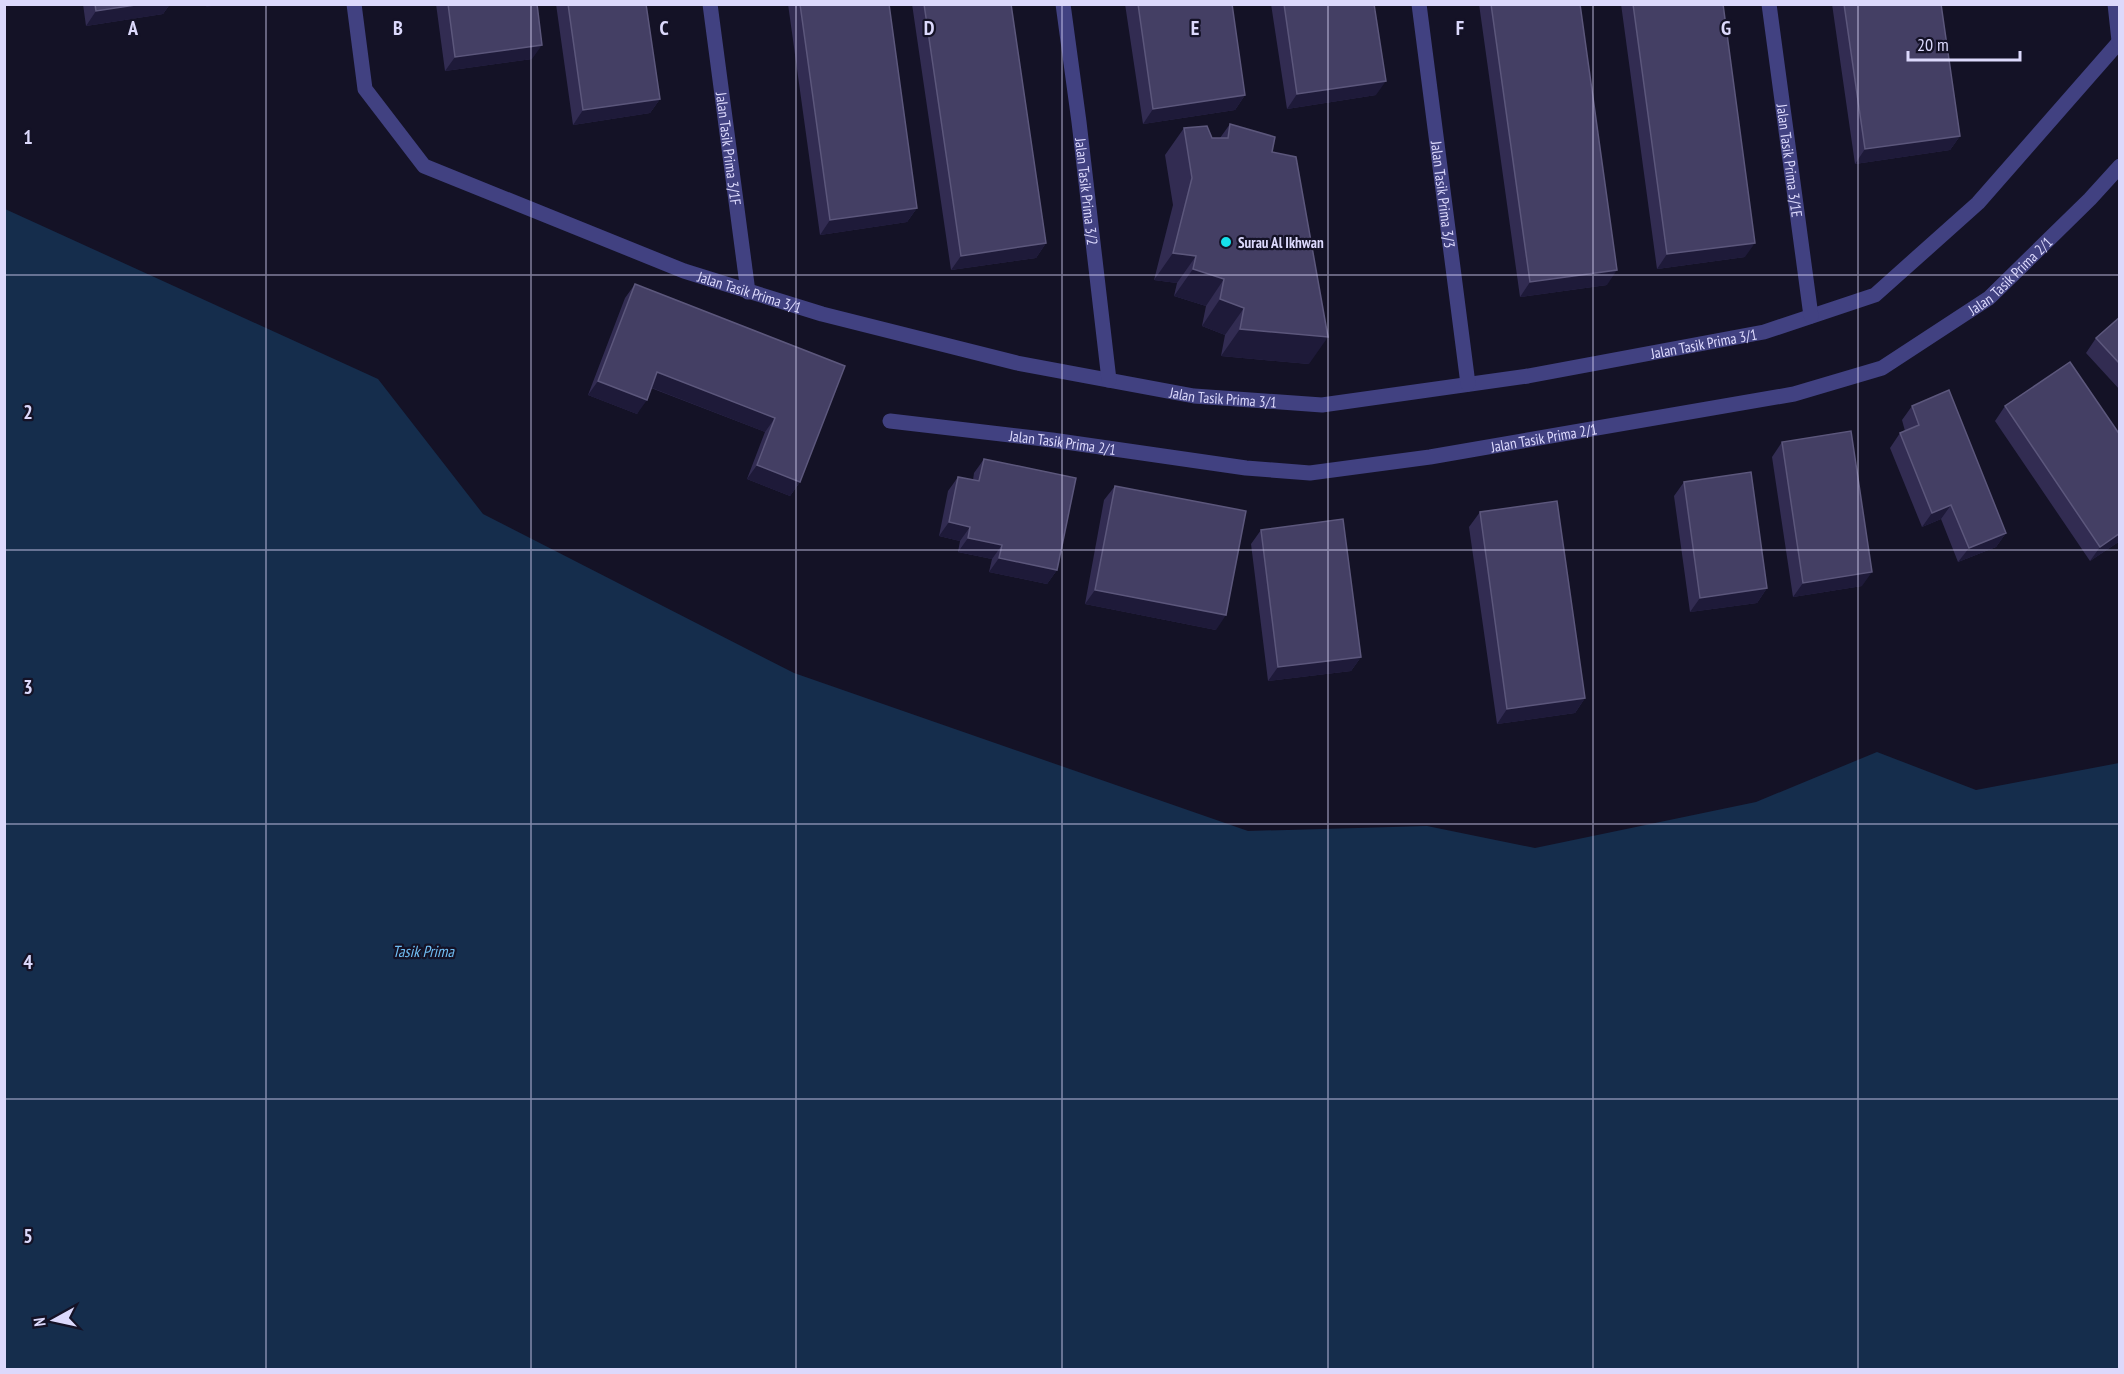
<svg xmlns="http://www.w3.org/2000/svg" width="2124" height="1374" font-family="'PT Sans Narrow',sans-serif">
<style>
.water{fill:#152d4c}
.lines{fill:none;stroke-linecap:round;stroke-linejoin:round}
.minor{stroke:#414181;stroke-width:15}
.wall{fill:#322c52}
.shaded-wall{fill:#1e1a39}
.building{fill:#443f64;stroke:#5c577c;stroke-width:1.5}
.grid{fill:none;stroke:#dcd9fc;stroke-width:1.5;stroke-opacity:0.55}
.poi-dot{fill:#16e0eb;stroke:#141226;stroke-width:2}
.labels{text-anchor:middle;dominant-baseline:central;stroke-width:4.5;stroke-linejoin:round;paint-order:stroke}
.street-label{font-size:15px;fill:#dcd9fc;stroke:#141226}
.poi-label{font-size:15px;font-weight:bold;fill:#dcd9fc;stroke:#141226;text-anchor:start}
.water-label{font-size:16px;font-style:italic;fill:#70bdf3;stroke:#141226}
.grid-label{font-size:20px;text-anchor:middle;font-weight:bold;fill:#dcd9fc;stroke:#141226;stroke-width:4.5;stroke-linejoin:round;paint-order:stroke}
</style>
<rect width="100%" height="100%" fill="#141226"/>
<path class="water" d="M5,209l373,170 105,135 311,159 454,158 179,-5 108,22 221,-46 121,-50 99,38 143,-27v606h-2114z"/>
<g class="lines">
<g class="minor">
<path id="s1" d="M354,4l11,85 59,77 260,105 138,43 195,49 177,33 128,9 206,-29 236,-44 111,-37 103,-92 142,-162"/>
<path id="s2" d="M710,4l38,288"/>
<path id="s3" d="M1063,4l16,118 30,258"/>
<path id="s4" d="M1419,4l49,380"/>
<path id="s5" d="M1769,4l42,312"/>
<path d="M2115,4l4,37"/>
<path id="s6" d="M890,421l162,19 194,28 64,5 120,-16 364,-63 88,-26 107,-70 101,-99 30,-33"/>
</g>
</g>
<path class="wall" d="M83,4h87l-7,10 -77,12z
M436,4h101l-5,55 -87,12z
M556,4h90l14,95 -10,14 -77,12z
M788,4h101l28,204 -10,14 -87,13z
M912,4h99l35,239 -10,15 -85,12z
M1125,4h107l13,91 -10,15 -92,14z
M1271,4h103l2,91 -89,14z
M1479,4h101l27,281 -87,12z
M1621,4h102l22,253 -88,12z
M1832,4h109l19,132 -10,14 -95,14z
M1230,124l42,28 37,212 -88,-8 4,-21 -23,-9 4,-20 -32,-10 3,-13 -23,-3 19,-75 -8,-50 19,-27 28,10h8z
M635,284l210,82 -45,116 -10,14 -43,-17 18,-47 -114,-44 -14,26 -49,-19 37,-97z
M2120,317v73l-34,-37 10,-15z
M1912,406l94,127 -10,14 -38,15 -17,-43 -19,8 -32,-79 10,-15 5,-2 -3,-11z
M2005,406l115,135 -30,20 -95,-140z
M1782,442l80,144 -69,11 -21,-140z
M984,459l73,111 -10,14 -58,-12 3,-13 -34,-7 2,-11 -21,-5 9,-45 10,-14 15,3 1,-7z
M1684,482l83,106 -10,15 -67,9 -16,-116z
M1115,486l101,144 -131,-26 19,-104z
M1480,512l105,186 -10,15 -78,11 -28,-197z
M1261,530l100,127 -10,14 -83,10 -17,-137z"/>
<path class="shaded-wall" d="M142,4h28l-7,10 -77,12 10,-15z
M208,4h16l-18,3z
M542,45l-10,14 -87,12 10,-14z
M1386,81l-10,14 -89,14 10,-15z
M1245,95l-10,15 -92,14 10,-15z
M660,99l-10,14 -77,12 10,-15z
M1960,136l-10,14 -95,14 10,-15z
M917,208l-10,14 -87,13 10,-15z
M1046,243l-10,15 -85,12 10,-14z
M1755,243l-10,14 -88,12 10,-15z
M1173,253l23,3 -19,27 -23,-3z
M1193,269l31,10 -18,27 -32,-10z
M1617,270l-10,15 -87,12 10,-15z
M1220,299l24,9 -19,27 -23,-9z
M1240,329l88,8 -19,27 -88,-8z
M657,372l118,46 -10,14 -118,-46z
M598,381l49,19 -10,14 -49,-19z
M757,465l43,17 -10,14 -43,-17z
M1951,505l-10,14 -19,8 10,-14z
M949,522l21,5 -10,14 -21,-5z
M2006,533l-10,14 -38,15 11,-14z
M2120,533v8l-30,20 10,-14z
M968,538l34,7 -10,14 -34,-7z
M999,558l58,12 -10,14 -58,-12z
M1872,572l-10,14 -69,11 10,-14z
M1767,588l-10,15 -67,9 10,-14z
M1095,590l131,25 -10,15 -131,-26z
M1361,657l-10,14 -83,10 10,-14z
M1585,698l-10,15 -78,11 10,-15z"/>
<path class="building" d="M95,4h47l-46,7z
M448,4h89l5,41 -87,12z
M568,4h78l14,95 -77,11z
M800,4h89l28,204 -87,12z
M924,4h87l35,239 -85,13z
M1138,4h94l13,91 -92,14z
M1284,4h90l12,77 -89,13z
M1491,4h89l37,266 -87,12z
M1633,4h90l32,239 -88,11z
M1844,4h97l19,132 -95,13z
M1230,124l45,13 -3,15 24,5 32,180 -88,-8 4,-21 -24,-9 4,-20 -31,-10 3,-13 -23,-3 19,-75 -8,-50 23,-2 5,12h16z
M635,284l210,82 -45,116 -43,-17 18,-47 -118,-46 -10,28 -49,-19z
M2120,317v47l-24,-26z
M2070,362l50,73v98l-20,14 -95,-141z
M1949,390l57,143 -37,15 -18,-43 -19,8 -32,-80 19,-8 -7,-19z
M1851,431l21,141 -69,11 -21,-141z
M984,459l92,19 -19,92 -58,-12 3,-13 -34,-7 2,-11 -21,-5 9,-45 21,4z
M1751,472l16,116 -67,10 -16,-116z
M1115,486l131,25 -20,104 -131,-25z
M1557,501l28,197 -78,11 -27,-197z
M1343,519l18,138 -83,10 -17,-137z"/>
<path class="grid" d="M266,4v1366M531,4v1366M796,4v1366M1062,4v1366M1328,4v1366M1593,4v1366M1858,4v1366M4,275h2116M4,550h2116M4,824h2116M4,1099h2116"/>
<circle class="poi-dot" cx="1226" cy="242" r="6"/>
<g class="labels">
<g class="street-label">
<text stroke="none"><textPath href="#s2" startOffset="146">Jalan Tasik Prima 3/1F</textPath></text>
<text stroke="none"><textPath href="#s5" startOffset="158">Jalan Tasik Prima 3/1E</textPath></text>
<text stroke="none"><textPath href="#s3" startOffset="189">Jalan Tasik Prima 3/2</textPath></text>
<text stroke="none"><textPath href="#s4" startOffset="192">Jalan Tasik Prima 3/3</textPath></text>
<text stroke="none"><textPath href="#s6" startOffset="1164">Jalan Tasik Prima 2/1</textPath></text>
<text stroke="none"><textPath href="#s1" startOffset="532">Jalan Tasik Prima 3/1</textPath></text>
<text stroke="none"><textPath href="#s1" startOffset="1504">Jalan Tasik Prima 3/1</textPath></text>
<text stroke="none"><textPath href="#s1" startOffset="1018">Jalan Tasik Prima 3/1</textPath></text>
<text stroke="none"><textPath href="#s6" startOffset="660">Jalan Tasik Prima 2/1</textPath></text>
<text stroke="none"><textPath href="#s6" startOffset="174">Jalan Tasik Prima 2/1</textPath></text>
</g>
<g class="poi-label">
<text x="1238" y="242">Surau Al Ikhwan</text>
</g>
<g class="water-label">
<text x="423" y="951">Tasik Prima</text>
</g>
</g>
<g class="grid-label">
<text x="133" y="35">A</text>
<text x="398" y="35">B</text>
<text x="664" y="35">C</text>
<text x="929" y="35">D</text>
<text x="1195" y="35">E</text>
<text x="1460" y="35">F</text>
<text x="1726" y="35">G</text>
<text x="28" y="144">1</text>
<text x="28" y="419">2</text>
<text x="28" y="694">3</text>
<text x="28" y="969">4</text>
<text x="28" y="1243">5</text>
</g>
<rect width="2124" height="1374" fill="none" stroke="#dcd9fc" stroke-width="12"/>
<g transform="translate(54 1320) rotate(262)" stroke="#141226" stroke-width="4.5" paint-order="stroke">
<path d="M0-4.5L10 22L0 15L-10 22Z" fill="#dcd9fc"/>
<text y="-9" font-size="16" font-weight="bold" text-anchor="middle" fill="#dcd9fc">N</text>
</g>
<path d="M1908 51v9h112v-9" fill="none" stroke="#dcd9fc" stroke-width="3"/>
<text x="1917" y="51" font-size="18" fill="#dcd9fc" stroke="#141226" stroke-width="4.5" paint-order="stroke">20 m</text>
</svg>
